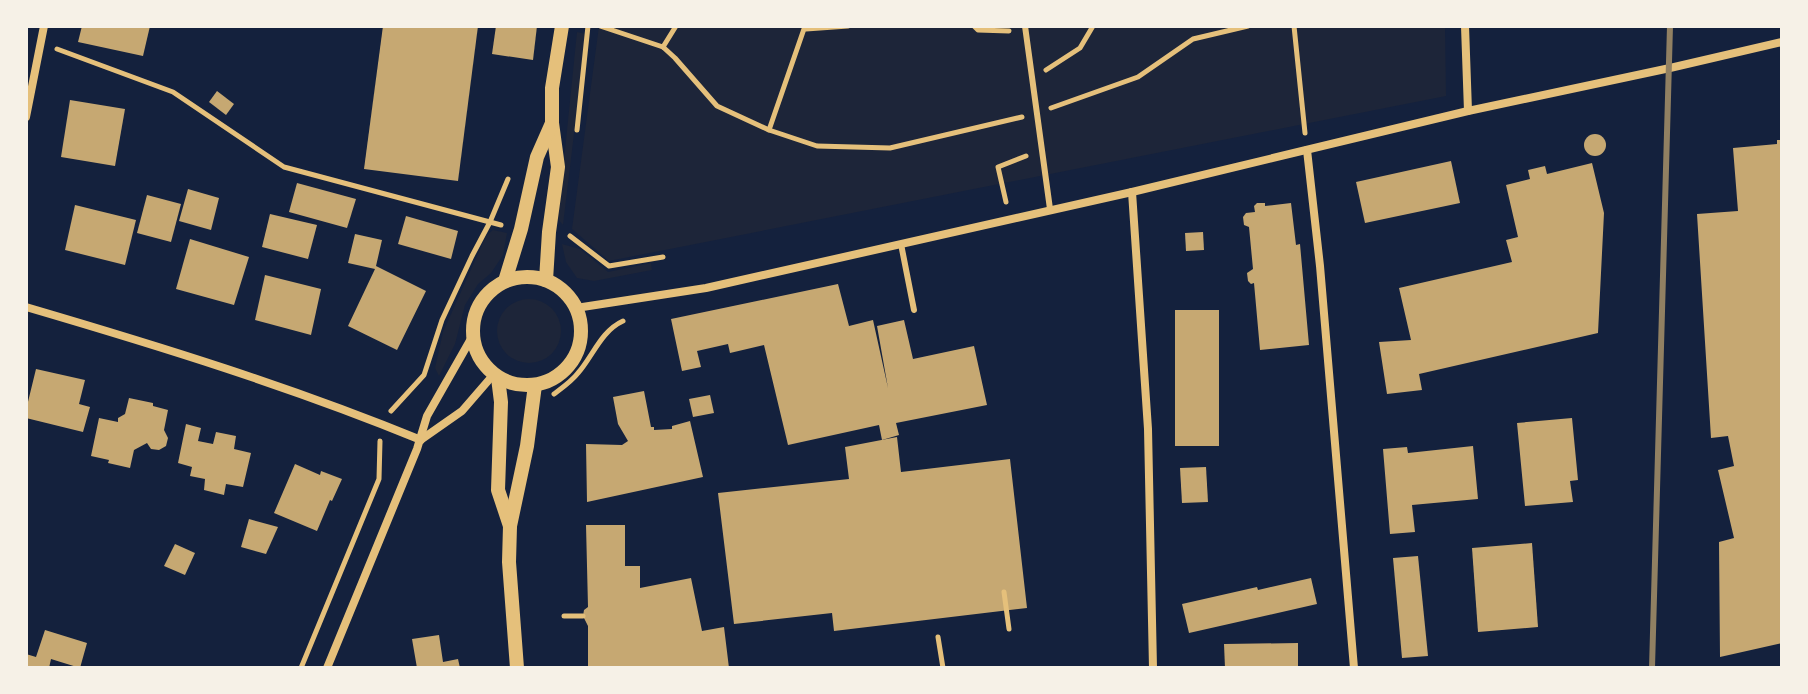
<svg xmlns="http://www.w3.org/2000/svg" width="1808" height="694" font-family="Signika,sans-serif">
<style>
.green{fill:#1d2539}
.building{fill:#c6a872}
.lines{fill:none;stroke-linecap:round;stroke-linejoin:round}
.path{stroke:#e5c07b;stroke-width:5}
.service{stroke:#e5c07b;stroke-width:6}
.minor{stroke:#e5c07b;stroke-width:8}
.tertiary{stroke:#e5c07b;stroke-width:14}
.rail{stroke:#918062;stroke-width:6}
</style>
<rect width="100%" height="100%" fill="#14213d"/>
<!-- green -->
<g class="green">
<polygon points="599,26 1445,26 1446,96 609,261 572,229"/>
<polygon points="577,32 586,34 563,225 558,219"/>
<polygon points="493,230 507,233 503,255 491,273 478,284 465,305 455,344 439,376 435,368 443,332 486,236"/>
<polygon points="562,244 580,249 608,272 651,263 652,270 594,281 577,278 566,262"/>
<circle cx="529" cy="331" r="32"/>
</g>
<!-- building -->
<g class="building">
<polygon points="82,26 150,26 143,56 78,42"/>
<polygon points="383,26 478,26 458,181 364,169"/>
<polygon points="496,26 537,26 533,60 492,54"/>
<polygon points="217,91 234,104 226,115 209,102"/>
<polygon points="70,100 125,109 115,166 61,157"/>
<circle cx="1595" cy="145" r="11"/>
<polygon points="1777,140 1782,140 1782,643 1720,657 1719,542 1734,538 1718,470 1734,466 1728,436 1711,438 1697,214 1738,211 1733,148 1777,144"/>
<polygon points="1451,161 1460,203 1365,223 1356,182"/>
<polygon points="1592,163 1604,213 1598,333 1419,374 1422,390 1387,394 1379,342 1411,340 1399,288 1512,262 1506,240 1518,237 1506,185 1530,179 1528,170 1545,166 1547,174"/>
<polygon points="297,183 356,199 347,228 289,212"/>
<polygon points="188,189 219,198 211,230 179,221"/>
<polygon points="147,195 181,204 171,242 137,233"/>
<polygon points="1257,203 1265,203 1265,206 1291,203 1296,245 1300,244 1309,345 1260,350 1254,283 1251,284 1248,281 1247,273 1253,269 1249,227 1244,225 1243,217 1246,213 1255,212 1254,206"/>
<polygon points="75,205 136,220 125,265 65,250"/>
<polygon points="270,214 317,225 308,259 262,247"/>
<polygon points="406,216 458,231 451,259 398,244"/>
<polygon points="1203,232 1204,250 1186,251 1185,233"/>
<polygon points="355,234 382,240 376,266 426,291 397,350 348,326 375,269 348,263"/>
<polygon points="190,239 249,257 234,305 176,289"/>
<polygon points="265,275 321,289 311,335 255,320"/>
<polygon points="838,284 849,326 873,320 888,388 877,326 904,320 913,359 974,346 987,405 896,423 899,435 882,440 879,425 788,445 764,345 730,353 728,344 697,351 701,367 682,371 671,319"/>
<rect x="1175" y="310" width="44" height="136"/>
<polygon points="36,369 85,380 79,404 90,407 83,432 26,418 26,410"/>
<polygon points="644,391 651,427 654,427 654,430 672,429 672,426 690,421 703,477 587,502 586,444 622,445 628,441 618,424 613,397"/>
<polygon points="710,395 714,413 693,417 689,399"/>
<polygon points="129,398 153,403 153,406 168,410 164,430 168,438 166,446 159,450 151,449 147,443 134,450 130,468 108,463 109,460 91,456 99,418 118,422 118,418 125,414"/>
<polygon points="1572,418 1578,480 1570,481 1573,502 1525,506 1517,423"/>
<polygon points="186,424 201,428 198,441 213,444 216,432 236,436 234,449 251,453 243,487 226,484 224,495 204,490 205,479 190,476 192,467 178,463"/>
<polygon points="897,437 901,472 1010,459 1027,608 834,631 832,613 734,624 718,493 849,479 845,447"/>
<polygon points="1473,446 1478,499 1412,505 1415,532 1390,534 1383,449 1407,447 1408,453"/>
<polygon points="295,464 320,475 321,471 342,479 332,501 330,500 317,531 274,513"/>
<polygon points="1206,467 1208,502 1182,503 1180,468"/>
<polygon points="249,519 278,527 266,554 241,547"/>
<polygon points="586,525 625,525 625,566 640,566 640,588 691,578 702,631 724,627 729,668 588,668 588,626 583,616 584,610 588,607"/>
<polygon points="1532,543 1538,627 1478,632 1472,548"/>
<polygon points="175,544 195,553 185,575 164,566"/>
<polygon points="1418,556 1428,656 1402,658 1393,558"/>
<polygon points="1311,578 1317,604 1189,633 1182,604 1257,587 1258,590"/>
<polygon points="45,630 87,643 80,668 51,659 49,668 26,668 26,654 36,657"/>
<polygon points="439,635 443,662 458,659 460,668 417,668 412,639"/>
<polygon points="1298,643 1298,668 1225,668 1224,644"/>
</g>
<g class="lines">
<!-- path -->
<g class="path">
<polyline points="600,26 663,47 675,58 717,106 769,130 817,146 890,148 1022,117"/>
<polyline points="974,26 978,30 1009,31"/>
<polyline points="1294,26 1305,133"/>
<polyline points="806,29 848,26"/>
<polyline points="663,47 676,26"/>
<polyline points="57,49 173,92 284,167 501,225"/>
<polyline points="1046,70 1080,48 1093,26"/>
<polyline points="1051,108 1138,77 1193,39 1248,26"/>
<polyline points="577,130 588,26"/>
<polyline points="769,130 805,26"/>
<polyline points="1006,202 998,167 1026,156"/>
<polyline points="570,236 609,266 663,257"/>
<path d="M554,394c8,-6 18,-13 24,-21 15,-17 23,-42 45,-52"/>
<polyline points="391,411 424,375 442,320 472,256 490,222 508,179"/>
<polyline points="1004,592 1009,629"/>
<polyline points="564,616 583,616"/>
<polyline points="938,637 943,668"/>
<polyline points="301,668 379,479 380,441"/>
</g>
<!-- service -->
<g class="service">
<polyline points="1025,26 1050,209"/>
<polyline points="901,244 914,310"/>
</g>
<!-- minor -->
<g class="minor">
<polyline points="1465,26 1468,111"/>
<polyline points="26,117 44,26"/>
<polyline points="1307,150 1320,266 1354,668"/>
<polyline points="1132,192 1148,429 1153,668"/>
<path d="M26,307c133,39 266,80 395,133"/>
<polyline points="576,308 706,288 1132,192 1468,111 1670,68 1782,42"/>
<polyline points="422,439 462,411 494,374"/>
<polyline points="327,668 417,449 427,416 472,337"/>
</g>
<!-- tertiary -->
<g class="tertiary">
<circle cx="527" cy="331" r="54"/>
<polyline points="546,280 549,232 558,167 552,123 552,88 562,26"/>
<polyline points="505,281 521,229 537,157 552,123"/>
<polyline points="498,378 501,402 498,490 510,526"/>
<polyline points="517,668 509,562 510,526 527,446 535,385"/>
</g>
<!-- rail -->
<polyline class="rail" points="1652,668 1670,26"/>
</g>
<!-- border -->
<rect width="1808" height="694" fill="none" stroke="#f6f1e7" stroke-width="56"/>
</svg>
